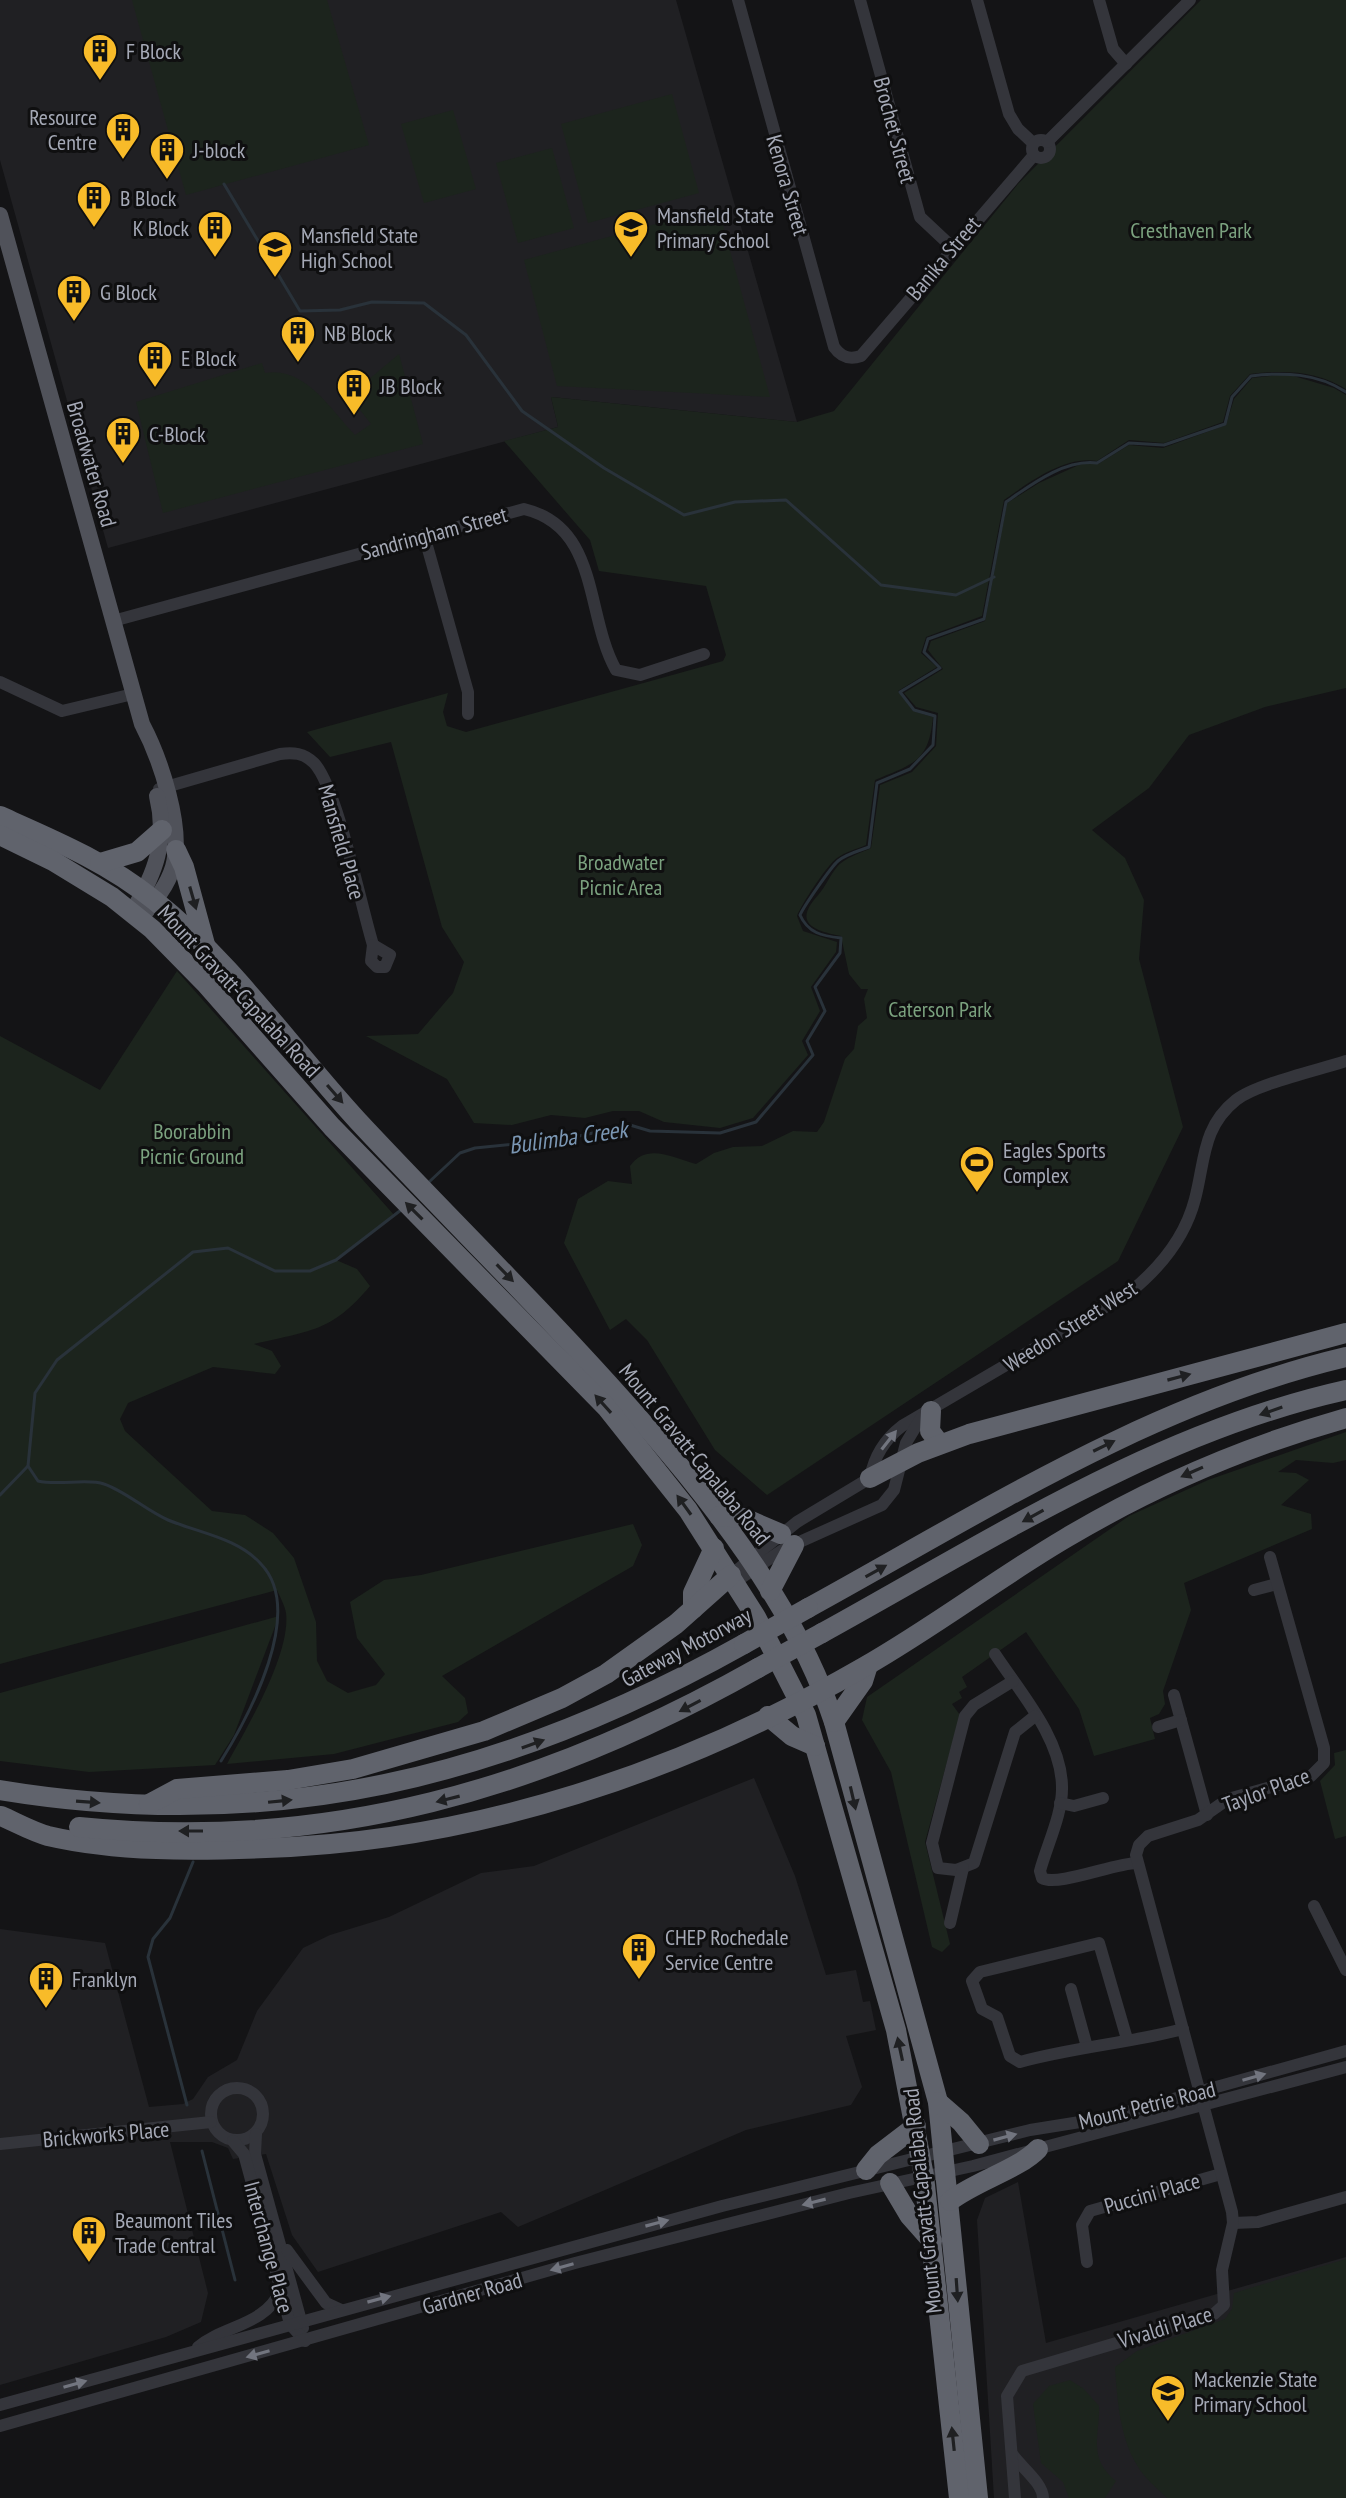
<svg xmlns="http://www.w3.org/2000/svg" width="1346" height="2498" font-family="'PT Sans Narrow',sans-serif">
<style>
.built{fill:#202023}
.green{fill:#1c241d}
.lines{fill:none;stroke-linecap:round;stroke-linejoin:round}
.stream{stroke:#29323a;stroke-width:3}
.minor{stroke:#34353b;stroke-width:12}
.major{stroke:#50525a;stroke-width:16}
.highway{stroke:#60636c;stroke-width:20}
.highway-bridge{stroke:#60636c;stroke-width:20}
.oneway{fill:#1f2022}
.oneway2{fill:#72757f}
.labels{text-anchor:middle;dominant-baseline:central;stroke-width:6;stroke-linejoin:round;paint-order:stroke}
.poi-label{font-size:22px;fill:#a5a9b6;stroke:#0f0f10;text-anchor:start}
.street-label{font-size:22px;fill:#a5a9b6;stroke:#0f0f10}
.park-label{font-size:22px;fill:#7ba27f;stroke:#0f0f10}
.water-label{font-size:24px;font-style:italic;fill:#7a96b3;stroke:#0f0f10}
</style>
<rect width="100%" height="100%" fill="#141416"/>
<!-- built -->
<g class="built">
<polygon points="0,0 676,0 797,422 551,397 558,427 108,548 0,160"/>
<polygon points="754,1778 795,1876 826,1975 856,1970 863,2002 870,2001 876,2030 846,2036 862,2087 851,2105 746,2130 518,2227 501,2212 318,2272 292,2235 266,2154 233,2159 228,2148 212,2142 170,2142 208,2293 201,2322 166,2337 0,2385 0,1929 105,1943 149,2107 183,2104 193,2099 208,2077 237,2060 257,2011 303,1948 330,1935 389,1917 481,1873 534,1866"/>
<polygon points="1018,2182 1046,2343 1346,2257 1346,2498 994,2498 977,2220 985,2198"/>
</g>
<!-- green -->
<g class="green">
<polygon points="132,0 327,0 369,145 186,195"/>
<path d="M1201,0h145v389c-30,-19 -63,-19 -96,-15l-20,22 -7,26 -59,21 -35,-3 -32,21c-33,-5 -67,21 -93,39l-22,116 -56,21 -5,16 16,14 -39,24 15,20 20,6c-4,45 -20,47 -58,63l-9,65c-9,4 -21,7 -29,13 -10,7 -36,47 -40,58l6,15 34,11 -1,10 -25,35 9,24 -18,30 6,14 -55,63 -33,10 -56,-6 -25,-11h-26l-28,7 -34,-3 -39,10 -38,-2 -27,-44 -81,-43 52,-2 35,-41 11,-31 -22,-35 -51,-185 -61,15 -23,-25 141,-39 -5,19 4,14 19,6 257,-71 3,-6 -20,-69 -107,-15 -9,-31 -86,-99 54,-14 -7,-30 246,25 37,-11 184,-227z"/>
<polygon points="672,94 699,193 588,223 561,124"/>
<polygon points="453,110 476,189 424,203 401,124"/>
<polygon points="552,148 574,228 518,243 496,163"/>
<polygon points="718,207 770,397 557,386 524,260"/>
<path d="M399,354l24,90 -260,69 -27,-111 126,-39 3,10c40,-7 65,36 90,62l16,-11 -22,-28z"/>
<path d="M1287,374l47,14 12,7v293l-81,19 -76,28 -40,53 -57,42 33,28 19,42 -5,59 44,168 -65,134 -351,234 -52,-45 -68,-110 -21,-21 -16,11 -46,-87 14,-44 30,-18 24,3 -2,-18c17,-24 43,-8 66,-2l18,-11 19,-6 29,-1 31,-15 24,1 7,-10 21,-63 9,-10 4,-23 9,-8 -3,-19 4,-10h-7l-12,-15 -8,-38c-30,-6 -48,-14 -22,-42 7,-8 11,-19 18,-27 7,-9 24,-14 34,-19l9,-63 32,-13 24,-26 2,-33 -22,-6 -12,-14 39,-24 -15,-19 3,-9 54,-20 22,-118 32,-20 42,-19h17l31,-19 34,3 63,-23 8,-26 18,-21z"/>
<path d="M177,971l218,245 -59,44 21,9 13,17c-38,46 -61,45 -116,58l18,7 9,15 -6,8 -62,-7 -85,36 -8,16 5,12 87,80 33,4 28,18 21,25 22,64 1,39 10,20 21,12 28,-8 9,-11 -28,-36 -7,-36 34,-22 37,-5 212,-51 9,21 -9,21 -191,110 23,22 3,15 -10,9 -124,32 -107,10c19,-35 64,-110 59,-151 -1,-7 -6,-16 -9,-23l-277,74v-628l100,54z"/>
<polygon points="1346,1432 1346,1460 1333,1463 1296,1460 1278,1472 1296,1473 1309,1480 1281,1505 1311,1514 1312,1529 1184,1583 1191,1610 1163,1691 1165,1704 1159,1714 1150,1718 1155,1739 1094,1756 1079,1709 1026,1632 962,1677 967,1687 959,1692 962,1698 952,1704 960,1715 925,1842 950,1944 942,1952 932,1947 891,1772 862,1720 867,1697 1129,1516 1208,1480"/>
<polygon points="279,1616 234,1735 215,1765 89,1772 0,1761 0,1693"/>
<polygon points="1346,1750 1346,1836 1335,1839 1320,1781 1335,1765 1334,1753"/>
<path d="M1346,2259v239h-179c-10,-10 -23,-20 -30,-33 -17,-27 -20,-67 -22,-98l22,-16 88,-32 7,-10 2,-16z"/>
<path d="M1070,2380l14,9 15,17c1,29 -12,52 17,75l-11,17h-36l-6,-16 -22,-19 -8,-59 16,-18z"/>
</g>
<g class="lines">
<!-- stream -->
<g class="stream">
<polyline points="224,184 300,311 340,310 372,302 424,303 466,335 522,411 604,468 684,515 735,502 786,500 881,585 956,595 994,577"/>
<path d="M429,1182l31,-29 15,-5 90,-9 65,-14 20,6 70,2 36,-11 57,-67 -6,-14 18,-30 -10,-24 25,-34 1,-15c-19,-2 -33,-5 -41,-23 4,-9 31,-48 38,-54 8,-7 21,-10 31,-14l8,-64 33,-14 23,-24 2,-29 -21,-6 -14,-18 40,-24 -16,-16 4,-13 56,-20 22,-117c26,-18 59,-43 91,-39l32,-20 35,2 61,-21 7,-27 19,-21c33,-4 66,-3 95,16"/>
<path d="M28,1466l10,15c20,5 50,-3 66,3 21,7 43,27 64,36 31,13 70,18 93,44 45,47 -12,152 -40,197"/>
<polyline points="0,1495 28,1466 35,1393 57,1360 193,1252 228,1248 275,1271 310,1271 336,1260 401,1210"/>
<polyline points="187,2105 148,1957 153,1939 170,1918 193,1862"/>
<polyline points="202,2151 235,2280"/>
</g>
<!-- minor -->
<g class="minor">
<path d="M738,0l96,347c7,10 15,13 27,9l173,-201"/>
<polyline points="860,0 920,217 952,247"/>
<polyline points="977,0 1009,114 1018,129 1033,143"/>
<polyline points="1099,0 1113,49 1126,64"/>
<circle cx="1041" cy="149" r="9"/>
<polyline points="1047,142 1190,0"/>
<polyline points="424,535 468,692 468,714"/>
<path d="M113,621l411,-112c76,18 61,106 92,161l24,5 64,-21"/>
<polyline points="0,682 62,711 133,694"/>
<path d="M159,789l121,-35c13,-2 24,-1 34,9 23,24 47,143 59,182"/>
<polygon points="373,945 390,955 385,967 377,967 371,961"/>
<path d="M731,1575l66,-53 73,-44c4,-21 15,-39 32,-52l227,-133c31,-25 56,-55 66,-94 10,-38 7,-72 41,-99 20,-16 83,-30 110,-39"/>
<polyline points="735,1582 784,1549 882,1505 894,1490 906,1443 921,1418"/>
<polyline points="1254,1590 1277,1584"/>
<path d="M995,1654c25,38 66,84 67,132 1,27 -15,59 -22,85l2,7c15,9 73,-15 95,-15"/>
<polyline points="1013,1681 974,1705 965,1716 932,1843 938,1868 956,1870 974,1863 1015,1732 1035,1716"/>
<polyline points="1174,1695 1207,1815"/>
<polyline points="1158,1727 1181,1720"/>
<polyline points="1060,1803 1074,1806 1103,1798"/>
<polyline points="1314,1906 1346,1970"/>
<polyline points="950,1923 963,1868"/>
<polyline points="1071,1989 1087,2047"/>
<path d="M1127,2039l-28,-96 -119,29 -8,9 10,28 15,8 13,39 10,6c55,-15 110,-19 163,-33"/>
<circle cx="237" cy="2114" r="26"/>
<polyline points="256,2134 255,2154 303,2328"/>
<polyline points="233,2141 244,2154 290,2324 305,2341"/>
<polyline points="0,2144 211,2122"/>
<polyline points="1233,2223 1258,2222 1346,2197"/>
<polyline points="287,2250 326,2303 341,2310"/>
<polyline points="1087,2262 1082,2225 1090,2211 1221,2174"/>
<path d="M198,2347c26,-22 67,-21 83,-57"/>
<polyline points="0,2405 722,2206 1030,2130 1105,2118 1346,2051"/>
<polyline points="0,2426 575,2263 849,2193 973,2166 1346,2067"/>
<path d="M1012,2454c9,13 31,29 31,44"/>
<polyline points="1015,2498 1007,2396 1022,2371 1214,2314 1224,2305 1222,2270 1233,2223 1232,2212 1136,1855 1139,1845 1148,1836 1198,1820 1228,1799 1311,1776 1324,1763 1324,1748 1270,1557"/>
</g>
<!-- major -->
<g class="major">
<path d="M0,215l142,509c18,34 42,104 31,143 -6,20 -20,36 -33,52"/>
<path d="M132,912c23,-38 36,-71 25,-116"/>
</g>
<!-- highway -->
<g class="highway">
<path d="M0,816c54,24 107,46 154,84 79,63 136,147 204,221 110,118 227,229 329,354 60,74 117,156 147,247l104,380 40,396"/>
<polyline points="0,835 53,861 112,897 152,929 205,983 332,1127 607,1408 688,1510 756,1617 806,1715 896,2030 924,2176 959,2498"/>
<polyline points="176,850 184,867 206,948"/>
<polyline points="100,863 137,852 162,830"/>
<polyline points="931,1411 930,1431 940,1444"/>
<polyline points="870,1478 918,1453 969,1434 1346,1333"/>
<polyline points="719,1516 744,1518 781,1534"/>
<polyline points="770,1591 794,1545"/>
<path d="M808,1608c173,-95 343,-205 538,-251"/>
<polyline points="693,1609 693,1593 714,1548"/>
<path d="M822,1633c167,-92 335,-201 524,-243"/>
<polyline points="768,1716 792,1736 815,1746"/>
<polyline points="834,1722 863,1681 868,1665"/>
<path d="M0,1790c273,45 505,-12 744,-146"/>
<polyline points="149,1804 177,1789 288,1780 353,1769 484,1731 562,1698 606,1674 676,1624 731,1575"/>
<path d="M1,1816c16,7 32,16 47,20 69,16 148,15 218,12 212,-7 416,-76 598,-181 70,-40 134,-89 202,-129 89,-53 181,-92 280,-120"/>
<path d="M79,1827c248,25 465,-38 679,-159"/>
<polyline points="938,2102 961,2122 979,2144"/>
<polyline points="866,2170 878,2155 916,2126"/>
<polyline points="890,2183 909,2215 932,2241"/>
<path d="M950,2201c26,-20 69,-32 88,-52"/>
</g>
<!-- highway-bridge -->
<g class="highway-bridge">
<polyline points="744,1644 808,1608"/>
<polyline points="758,1668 822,1633"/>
</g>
</g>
<!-- one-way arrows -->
<defs><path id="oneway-solid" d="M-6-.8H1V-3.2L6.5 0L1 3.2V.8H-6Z" transform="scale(2)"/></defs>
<g class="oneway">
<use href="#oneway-solid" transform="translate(193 898) rotate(74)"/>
<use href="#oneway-solid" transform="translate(335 1094) rotate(49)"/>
<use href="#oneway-solid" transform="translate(414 1211) rotate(-135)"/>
<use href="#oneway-solid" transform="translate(505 1273) rotate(46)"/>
<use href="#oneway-solid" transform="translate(1179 1377) rotate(-15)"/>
<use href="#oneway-solid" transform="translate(603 1404) rotate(-132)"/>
<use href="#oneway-solid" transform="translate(1271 1411) rotate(161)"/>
<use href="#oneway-solid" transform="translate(1104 1446) rotate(-26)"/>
<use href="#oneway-solid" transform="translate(1192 1472) rotate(156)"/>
<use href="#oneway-solid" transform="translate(684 1505) rotate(-126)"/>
<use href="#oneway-solid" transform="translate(1033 1516) rotate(151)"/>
<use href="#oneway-solid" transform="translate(876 1571) rotate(-29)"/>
<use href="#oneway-solid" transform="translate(690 1706) rotate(152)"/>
<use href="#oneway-solid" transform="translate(533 1744) rotate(-20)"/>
<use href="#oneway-solid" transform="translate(853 1798) rotate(77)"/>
<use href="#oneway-solid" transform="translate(448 1799) rotate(166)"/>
<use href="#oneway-solid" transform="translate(280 1801) rotate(-6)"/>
<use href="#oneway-solid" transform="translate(88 1802) rotate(4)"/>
<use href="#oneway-solid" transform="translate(191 1831) rotate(180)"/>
<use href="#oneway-solid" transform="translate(900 2049) rotate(-102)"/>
<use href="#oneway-solid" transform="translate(957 2290) rotate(86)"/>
<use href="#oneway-solid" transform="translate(953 2439) rotate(-96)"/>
</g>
<g class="oneway2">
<use href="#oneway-solid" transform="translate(889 1440) rotate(-52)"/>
<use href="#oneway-solid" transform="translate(1254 2077) rotate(-16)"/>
<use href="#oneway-solid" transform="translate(1005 2137) rotate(-15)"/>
<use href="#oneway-solid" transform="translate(814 2202) rotate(166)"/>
<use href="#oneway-solid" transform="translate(657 2223) rotate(-15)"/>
<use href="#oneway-solid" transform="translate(562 2267) rotate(164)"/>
<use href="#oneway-solid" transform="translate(379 2299) rotate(-15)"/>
<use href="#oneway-solid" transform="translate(258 2354) rotate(164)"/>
<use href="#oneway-solid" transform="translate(75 2384) rotate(-16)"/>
</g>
<!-- icons -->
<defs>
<symbol id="building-pin" viewBox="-11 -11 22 30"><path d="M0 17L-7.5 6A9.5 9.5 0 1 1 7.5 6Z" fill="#f8bb29" stroke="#0f0f10"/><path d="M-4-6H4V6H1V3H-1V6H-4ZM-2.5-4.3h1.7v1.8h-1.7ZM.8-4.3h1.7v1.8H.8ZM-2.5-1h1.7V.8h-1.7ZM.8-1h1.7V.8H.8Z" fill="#111"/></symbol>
<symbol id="school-pin" viewBox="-11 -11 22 30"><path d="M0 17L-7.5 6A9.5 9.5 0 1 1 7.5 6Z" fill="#f8bb29" stroke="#0f0f10"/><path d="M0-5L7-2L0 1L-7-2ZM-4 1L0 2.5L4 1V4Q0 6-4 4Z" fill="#111"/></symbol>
<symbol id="stadium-pin" viewBox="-11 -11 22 30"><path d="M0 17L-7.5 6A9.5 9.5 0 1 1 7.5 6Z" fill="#f8bb29" stroke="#0f0f10"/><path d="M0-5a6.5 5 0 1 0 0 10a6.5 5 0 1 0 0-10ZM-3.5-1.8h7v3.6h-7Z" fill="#111"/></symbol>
</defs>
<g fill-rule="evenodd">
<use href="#building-pin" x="80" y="31" width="40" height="54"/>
<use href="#building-pin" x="103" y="110" width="40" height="54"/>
<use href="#building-pin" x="147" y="130" width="40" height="54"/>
<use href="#building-pin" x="74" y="178" width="40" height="54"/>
<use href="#building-pin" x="195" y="208" width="40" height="54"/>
<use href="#school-pin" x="611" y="208" width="40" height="54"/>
<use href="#school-pin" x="255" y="228" width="40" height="54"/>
<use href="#building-pin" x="54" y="272" width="40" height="54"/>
<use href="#building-pin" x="278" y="313" width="40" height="54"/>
<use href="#building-pin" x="135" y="338" width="40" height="54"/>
<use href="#building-pin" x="334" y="366" width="40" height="54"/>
<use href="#building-pin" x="103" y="414" width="40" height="54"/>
<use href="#stadium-pin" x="957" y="1143" width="40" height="54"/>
<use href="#building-pin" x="619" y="1930" width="40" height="54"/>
<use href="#building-pin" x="26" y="1959" width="40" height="54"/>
<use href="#building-pin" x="69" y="2213" width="40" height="54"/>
<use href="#school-pin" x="1148" y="2372" width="40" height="54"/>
</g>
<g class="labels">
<!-- poi labels -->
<g class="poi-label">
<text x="126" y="51">F Block</text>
<text x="97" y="117" text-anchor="end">Resource<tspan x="97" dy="25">Centre</tspan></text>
<text x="193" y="150">J-block</text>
<text x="120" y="198">B Block</text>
<text x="657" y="215">Mansfield State<tspan x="657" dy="25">Primary School</tspan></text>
<text x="189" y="228" text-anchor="end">K Block</text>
<text x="301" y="235">Mansfield State<tspan x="301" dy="25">High School</tspan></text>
<text x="100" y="292">G Block</text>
<text x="324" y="333">NB Block</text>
<text x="181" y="358">E Block</text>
<text x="380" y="386">JB Block</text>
<text x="149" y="434">C-Block</text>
<text x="1003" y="1150">Eagles Sports<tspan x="1003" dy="25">Complex</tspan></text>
<text x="665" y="1937">CHEP Rochedale<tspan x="665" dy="25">Service Centre</tspan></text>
<text x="72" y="1979">Franklyn</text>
<text x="115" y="2220">Beaumont Tiles<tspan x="115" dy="25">Trade Central</tspan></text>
<text x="1194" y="2379">Mackenzie State<tspan x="1194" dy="25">Primary School</tspan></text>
</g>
<!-- street labels -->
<g class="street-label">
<text transform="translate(895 130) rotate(75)">Brochet Street</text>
<text transform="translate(788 185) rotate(74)">Kenora Street</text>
<text transform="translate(943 258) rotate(-50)">Banika Street</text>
<text transform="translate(92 464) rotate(74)">Broadwater Road</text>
<text transform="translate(434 533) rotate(-15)">Sandringham Street</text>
<text transform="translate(342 842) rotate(74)">Mansfield Place</text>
<text transform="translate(239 991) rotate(47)">Mount Gravatt-Capalaba Road</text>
<text transform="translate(1070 1326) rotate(-32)">Weedon Street West</text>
<text transform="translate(695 1454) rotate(51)">Mount Gravatt-Capalaba Road</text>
<text transform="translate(686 1647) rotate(-28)">Gateway Motorway</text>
<text transform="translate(1266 1790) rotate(-20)">Taylor Place</text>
<text transform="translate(1147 2105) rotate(-14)">Mount Petrie Road</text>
<text transform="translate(106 2134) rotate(-5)">Brickworks Place</text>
<text transform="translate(1152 2193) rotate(-16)">Puccini Place</text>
<text transform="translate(922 2201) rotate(-96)">Mount Gravatt-Capalaba Road</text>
<text transform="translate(269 2247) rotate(75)">Interchange Place</text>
<text transform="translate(472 2293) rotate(-16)">Gardner Road</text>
<text transform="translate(1165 2327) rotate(-17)">Vivaldi Place</text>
</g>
<!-- park labels -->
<g class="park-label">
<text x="1191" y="230">Cresthaven Park</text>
<text x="621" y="862">Broadwater<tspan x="621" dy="25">Picnic Area</tspan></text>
<text x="940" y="1009">Caterson Park</text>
<text x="192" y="1131">Boorabbin<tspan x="192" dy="25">Picnic Ground</tspan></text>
</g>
<!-- water labels -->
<g class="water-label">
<text transform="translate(568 1137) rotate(-8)">Bulimba Creek</text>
</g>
</g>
</svg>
